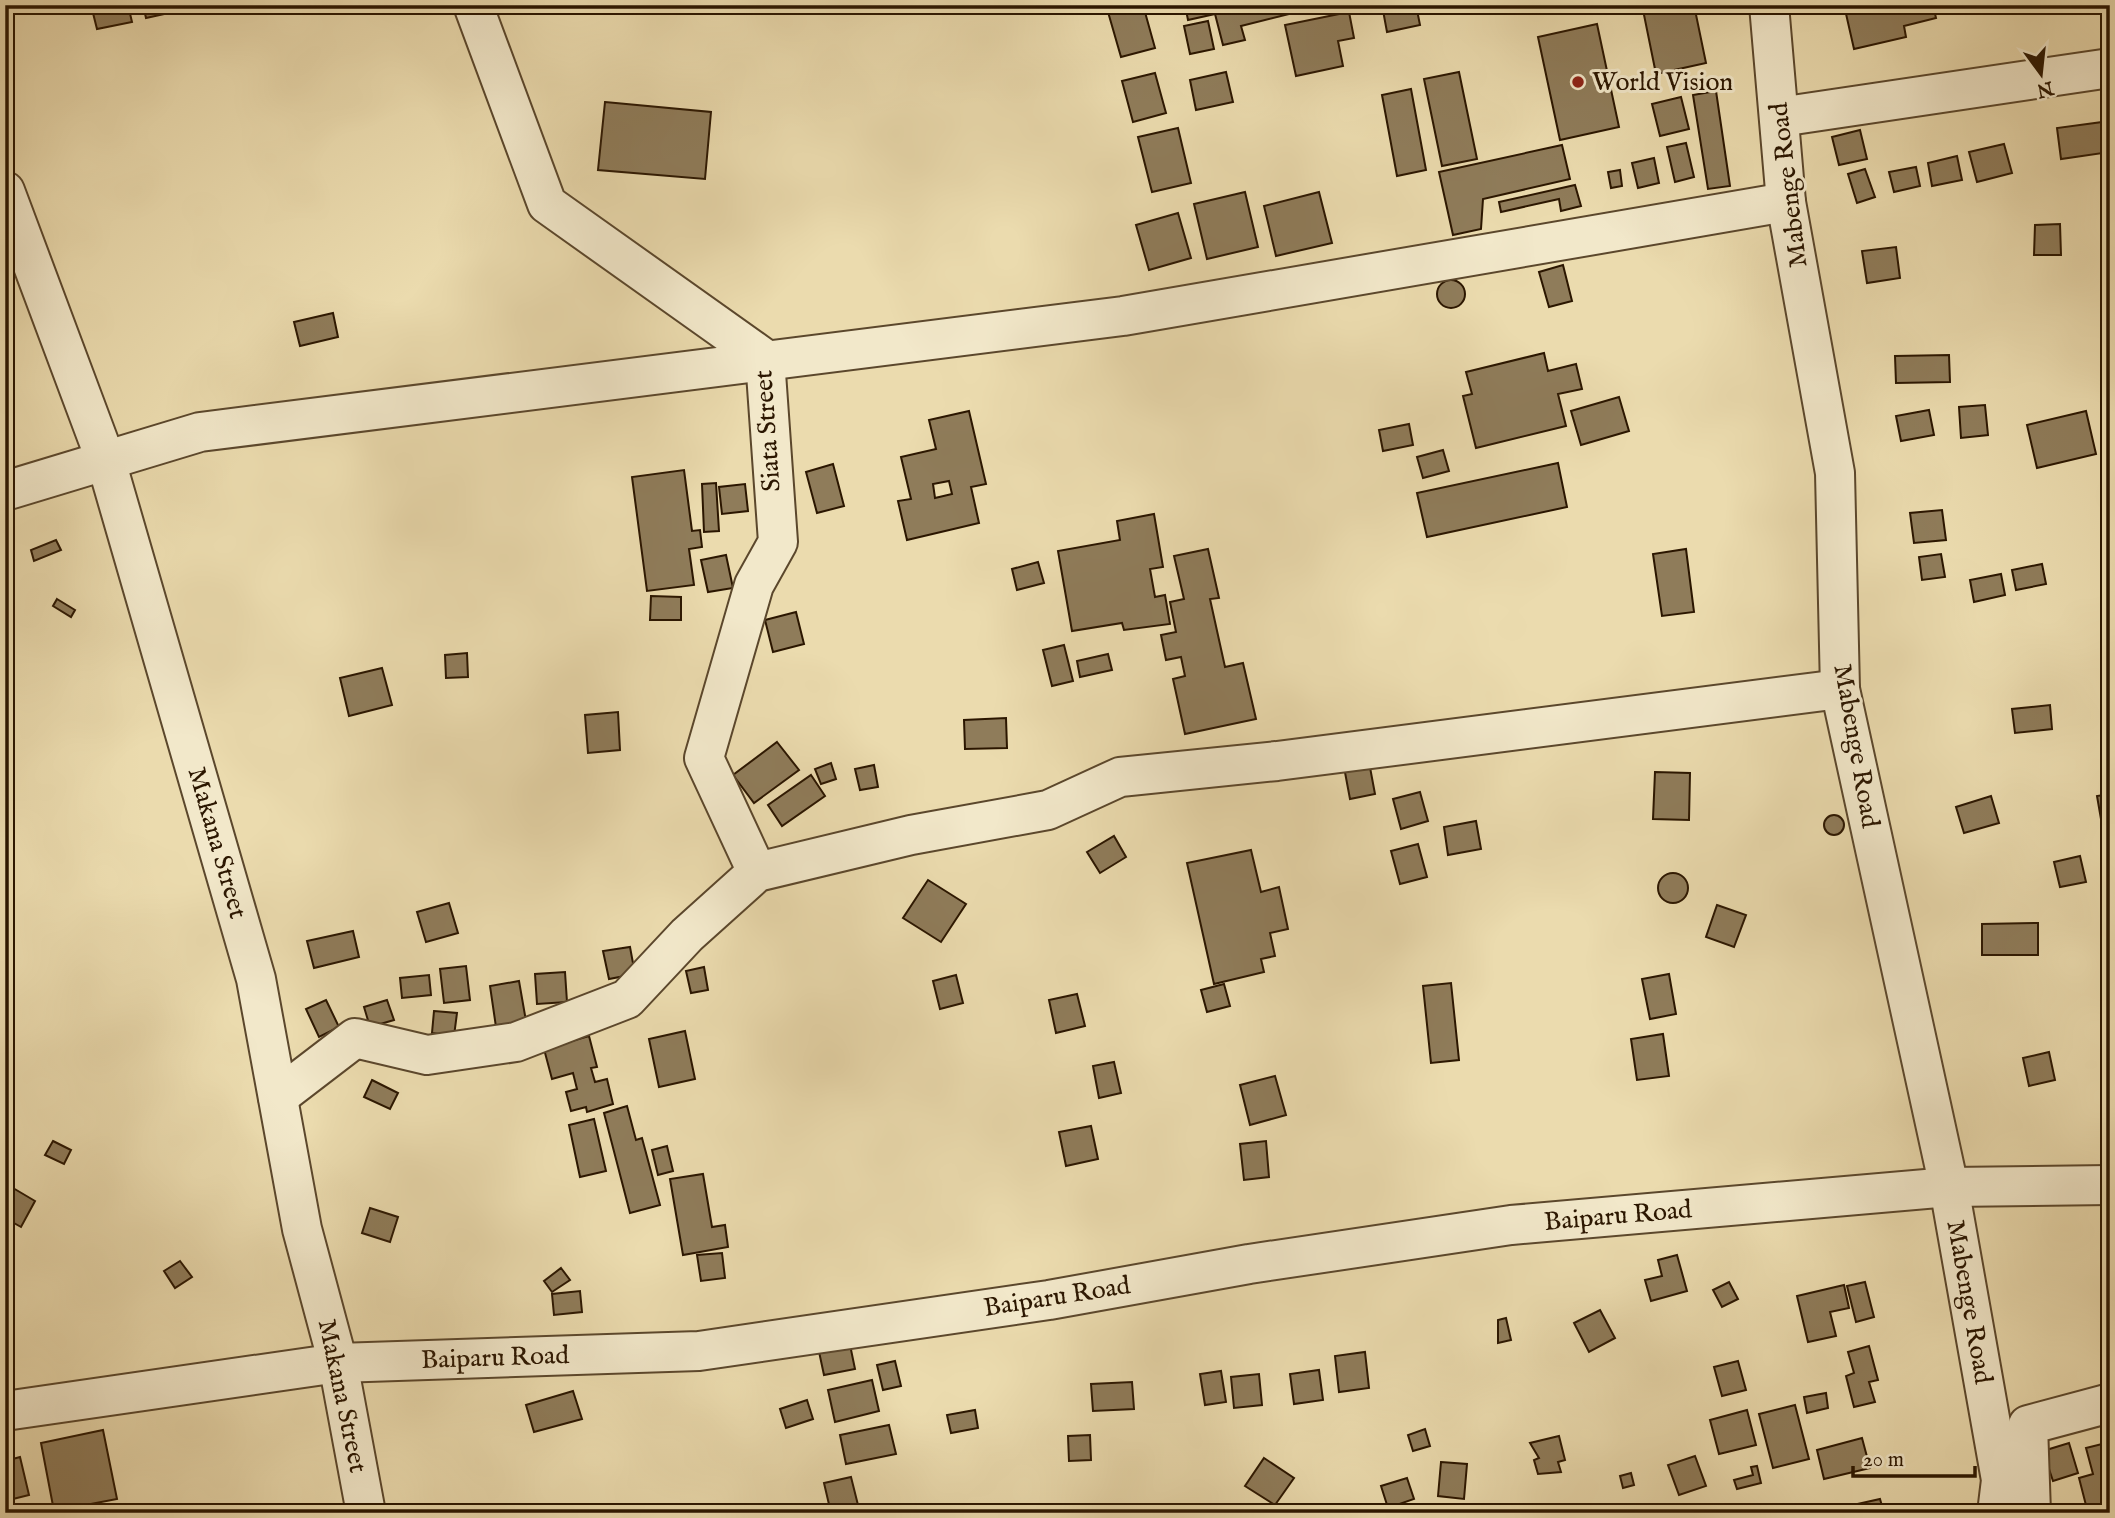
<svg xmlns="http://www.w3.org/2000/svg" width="2115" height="1518" font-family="'IM FELL English',serif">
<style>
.building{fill:#8f7c5a;stroke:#2b1600;stroke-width:2;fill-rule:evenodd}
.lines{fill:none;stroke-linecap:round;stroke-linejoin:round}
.minor-casing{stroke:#5b472c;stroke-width:42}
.tertiary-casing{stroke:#5b472c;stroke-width:42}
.minor{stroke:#f2e8ca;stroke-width:38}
.tertiary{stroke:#f2e8ca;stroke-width:38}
.poi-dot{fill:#8f2418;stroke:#f2e8ca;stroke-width:2.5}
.labels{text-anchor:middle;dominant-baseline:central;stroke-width:6;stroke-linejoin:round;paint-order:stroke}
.poi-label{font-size:26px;fill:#2b1600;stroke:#f2e8ca;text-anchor:start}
.street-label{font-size:26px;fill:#2b1600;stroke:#f2e8ca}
</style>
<rect width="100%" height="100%" fill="#ebdbae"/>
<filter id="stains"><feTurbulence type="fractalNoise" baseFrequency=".00286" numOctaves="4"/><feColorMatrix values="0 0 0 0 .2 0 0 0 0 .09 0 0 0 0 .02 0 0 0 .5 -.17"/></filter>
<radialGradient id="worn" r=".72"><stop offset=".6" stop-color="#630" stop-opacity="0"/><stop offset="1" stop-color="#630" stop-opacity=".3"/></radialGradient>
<!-- building -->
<g class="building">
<polygon points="91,5 128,5 132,22 97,29"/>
<polygon points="143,5 177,5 178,11 146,18"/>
<polygon points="1106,5 1143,5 1155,48 1121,57"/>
<polygon points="1185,5 1291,5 1293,13 1241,26 1245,40 1223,45 1215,14 1188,20"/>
<polygon points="1382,5 1416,5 1420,25 1387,32"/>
<polygon points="1642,5 1694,5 1706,63 1656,74"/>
<polygon points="1844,5 1933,5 1936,18 1904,26 1906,37 1854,49"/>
<polygon points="1349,12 1354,38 1338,41 1343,66 1296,76 1285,25"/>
<polygon points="1208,21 1214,49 1190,54 1184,26"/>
<polygon points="1597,24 1619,127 1560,140 1538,37"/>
<polygon points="1226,72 1233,102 1196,110 1190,80"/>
<polygon points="1459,72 1477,159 1442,166 1424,79"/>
<polygon points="1155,73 1166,113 1133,122 1122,81"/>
<polygon points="1411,89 1426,170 1397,176 1382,95"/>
<polygon points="1716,91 1730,186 1708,189 1693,95"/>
<polygon points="1681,97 1689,129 1660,136 1652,104"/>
<polygon points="605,102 711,112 705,179 598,170"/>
<polygon points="2110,121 2110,152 2061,159 2057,128"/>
<polygon points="1178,128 1191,183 1152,192 1138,137"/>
<polygon points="1860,130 1867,159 1839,165 1832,137"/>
<polygon points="1686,143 1694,177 1675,182 1667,147"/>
<polygon points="2004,144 2012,173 1977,182 1969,152"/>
<polygon points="1562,145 1570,179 1483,199 1481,229 1453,235 1439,172"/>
<polygon points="1957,156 1962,180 1932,186 1928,163"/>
<polygon points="1654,158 1659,183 1638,188 1632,163"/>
<polygon points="1916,167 1920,186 1894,192 1889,172"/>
<polygon points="1865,169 1875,197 1857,203 1848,174"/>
<polygon points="1620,170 1622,186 1611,188 1608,172"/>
<polygon points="1575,185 1581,206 1561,211 1559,199 1501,212 1499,202"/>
<polygon points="1245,192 1258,247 1207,259 1194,204"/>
<polygon points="1319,192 1332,243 1276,256 1264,206"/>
<polygon points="1178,213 1191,258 1149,270 1136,225"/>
<polygon points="2060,224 2061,255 2034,255 2035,225"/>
<polygon points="1896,247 1900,278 1867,283 1862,251"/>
<polygon points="1563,265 1572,301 1549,307 1539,272"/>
<circle cx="1451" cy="294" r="14"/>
<polygon points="333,313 338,337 300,346 294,322"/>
<polygon points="1544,353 1548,371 1576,364 1582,389 1558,394 1566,426 1476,448 1463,396 1472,394 1466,372"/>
<polygon points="1949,355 1950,382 1896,383 1895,356"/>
<polygon points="1619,397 1629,431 1581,445 1571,411"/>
<polygon points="1985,405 1988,435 1961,438 1959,407"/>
<polygon points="1929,410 1934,435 1901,441 1896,416"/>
<path d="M969,411l17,73 -15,3 8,36 -72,17 -9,-39 13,-2 -10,-42 35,-8 -7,-29zM949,481l3,13 -17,4 -2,-14z"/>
<polygon points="2086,411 2096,454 2037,468 2027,425"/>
<polygon points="1409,424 1413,445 1383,451 1379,430"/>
<polygon points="1443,450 1449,471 1423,478 1417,457"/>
<polygon points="1558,463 1567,507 1427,537 1417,493"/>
<polygon points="833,464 844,506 817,513 806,472"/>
<polygon points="684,470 692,531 700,530 702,547 689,549 694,585 647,591 632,477"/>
<polygon points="716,483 719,531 704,532 702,484"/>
<polygon points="745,484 748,511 722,514 719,487"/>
<polygon points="1942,510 1946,540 1914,543 1910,513"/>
<polygon points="1154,514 1163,567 1150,569 1155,597 1165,595 1170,624 1124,630 1122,623 1072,631 1058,551 1120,540 1117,521"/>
<polygon points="56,540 61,550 34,561 31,550"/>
<polygon points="1208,549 1219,598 1210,599 1225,667 1243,663 1256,719 1185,734 1173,679 1185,676 1181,657 1166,660 1161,635 1176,632 1170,602 1184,599 1174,556"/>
<polygon points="1686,549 1694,612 1662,616 1653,554"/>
<polygon points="1941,554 1945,577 1922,580 1919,557"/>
<polygon points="726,555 733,588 708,592 701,560"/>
<polygon points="1038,562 1044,583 1017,590 1012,569"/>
<polygon points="2042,564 2046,584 2016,590 2012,570"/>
<polygon points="2001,574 2005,595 1974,602 1970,580"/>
<polygon points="651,596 681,597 681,620 650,620"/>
<polygon points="57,599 75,610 71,617 53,606"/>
<polygon points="796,612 804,644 773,652 765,620"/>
<polygon points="1064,645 1073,681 1052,686 1043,650"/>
<polygon points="467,653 468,677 446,678 445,655"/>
<polygon points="1108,654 1112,670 1080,677 1077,661"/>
<polygon points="382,668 392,705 349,716 340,678"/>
<polygon points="2050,705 2052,729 2015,733 2012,709"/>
<polygon points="618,712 620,750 588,753 585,715"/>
<polygon points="1006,718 1007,748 965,749 964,720"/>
<polygon points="777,742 799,770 754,803 733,775"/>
<polygon points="1369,762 1375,794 1350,799 1344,767"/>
<polygon points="831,763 836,779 821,784 815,769"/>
<polygon points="874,765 878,787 860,790 855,769"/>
<polygon points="1655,772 1690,773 1689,820 1653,819"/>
<polygon points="811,775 825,796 782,826 768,805"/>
<polygon points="1420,792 1428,821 1401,829 1393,799"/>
<polygon points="2110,794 2110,848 2106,848 2097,796"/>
<polygon points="1991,796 1999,823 1964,833 1956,807"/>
<circle cx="1834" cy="825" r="10"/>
<polygon points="1476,821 1481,849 1448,855 1444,827"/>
<polygon points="1114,836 1126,857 1100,873 1087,852"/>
<polygon points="1418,844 1427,877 1400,884 1391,851"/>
<polygon points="1251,850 1261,892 1279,887 1288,929 1270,933 1275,956 1261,959 1264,972 1214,984 1187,863"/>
<polygon points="2080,856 2086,882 2060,887 2054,862"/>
<circle cx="1673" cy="888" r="15"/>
<polygon points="928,880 966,904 941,942 903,918"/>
<polygon points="449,903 458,933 426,942 417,912"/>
<polygon points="1717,905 1746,915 1734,947 1706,937"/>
<polygon points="2038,923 2038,955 1982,955 1982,924"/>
<polygon points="353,931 359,957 314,968 307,941"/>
<polygon points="630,947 635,974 609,979 603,951"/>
<polygon points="466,966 470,1000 444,1003 440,969"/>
<polygon points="704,967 708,990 691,993 686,971"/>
<polygon points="565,972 567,1002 537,1004 535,974"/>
<polygon points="1669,974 1676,1014 1650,1019 1642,979"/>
<polygon points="429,975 431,995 402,998 400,978"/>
<polygon points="956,975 963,1003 940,1009 933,981"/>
<polygon points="519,981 526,1021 496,1027 490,986"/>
<polygon points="1451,983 1459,1060 1431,1063 1423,986"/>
<polygon points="1224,984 1230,1006 1207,1012 1201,990"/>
<polygon points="1077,994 1085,1026 1056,1033 1049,1000"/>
<polygon points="326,1000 339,1027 319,1037 306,1009"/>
<polygon points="387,1000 394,1020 370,1027 364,1007"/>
<polygon points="434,1011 457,1013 454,1036 432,1033"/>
<polygon points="685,1031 695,1079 659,1087 649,1039"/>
<polygon points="1663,1034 1669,1076 1637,1080 1631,1039"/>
<polygon points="589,1036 597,1067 591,1068 595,1082 607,1079 613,1104 587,1112 586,1107 571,1111 566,1092 577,1089 573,1073 552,1079 544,1049"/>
<polygon points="2049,1052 2055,1080 2029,1086 2023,1058"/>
<polygon points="1114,1062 1121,1093 1099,1098 1093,1066"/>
<polygon points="1275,1076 1286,1115 1250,1125 1240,1085"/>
<polygon points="372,1080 398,1093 390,1109 364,1097"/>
<polygon points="627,1106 636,1140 642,1138 660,1205 630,1213 604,1113"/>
<polygon points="594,1119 606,1171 580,1177 569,1125"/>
<polygon points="1091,1126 1098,1159 1066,1166 1059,1132"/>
<polygon points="53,1141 71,1150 64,1164 45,1155"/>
<polygon points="1266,1141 1269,1177 1244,1180 1240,1144"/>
<polygon points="667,1146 673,1171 658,1175 652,1150"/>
<polygon points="703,1174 712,1227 725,1225 728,1247 683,1255 670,1179"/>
<polygon points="13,1188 35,1201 21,1227 5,1218 5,1202"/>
<polygon points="370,1208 398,1217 390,1242 362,1233"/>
<polygon points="722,1253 725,1278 701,1281 697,1255"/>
<polygon points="1677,1255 1687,1291 1651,1301 1645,1280 1662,1276 1658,1260"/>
<polygon points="180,1261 192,1277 175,1288 164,1271"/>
<polygon points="561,1268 570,1280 552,1292 544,1281"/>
<polygon points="1729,1282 1738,1299 1722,1307 1713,1290"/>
<polygon points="1865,1282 1874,1317 1856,1322 1847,1286"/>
<polygon points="1844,1285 1849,1308 1830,1312 1836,1336 1808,1342 1797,1296"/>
<polygon points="580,1291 582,1312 554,1315 552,1294"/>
<polygon points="1600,1310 1615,1338 1589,1352 1574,1323"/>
<polygon points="1506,1318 1511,1340 1498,1343 1498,1320"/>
<polygon points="849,1340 855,1369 824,1375 818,1347"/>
<polygon points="1869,1346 1878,1380 1869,1382 1875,1402 1854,1407 1846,1376 1854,1373 1848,1352"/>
<polygon points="1365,1352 1369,1388 1339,1392 1335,1356"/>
<polygon points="895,1361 901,1386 883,1390 877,1365"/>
<polygon points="1738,1361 1746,1390 1722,1396 1714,1367"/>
<polygon points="1319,1370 1323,1400 1294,1404 1290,1374"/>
<polygon points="1221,1371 1226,1402 1205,1405 1200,1374"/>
<polygon points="1259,1374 1262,1405 1234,1408 1231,1377"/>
<polygon points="872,1380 879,1411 835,1422 828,1390"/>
<polygon points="1132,1382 1134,1409 1093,1411 1091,1384"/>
<polygon points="573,1391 582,1419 534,1432 526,1405"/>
<polygon points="1826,1393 1828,1408 1807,1413 1804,1397"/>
<polygon points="807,1400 813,1419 786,1428 780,1409"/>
<polygon points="1795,1405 1809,1459 1773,1468 1759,1414"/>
<polygon points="975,1410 978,1428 951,1433 947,1415"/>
<polygon points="1747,1410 1756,1445 1719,1454 1710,1420"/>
<polygon points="889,1425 896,1454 846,1464 840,1435"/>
<polygon points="1425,1429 1430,1446 1413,1451 1408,1435"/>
<polygon points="103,1430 117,1499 54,1511 41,1443"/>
<polygon points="1090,1435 1091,1460 1069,1461 1068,1436"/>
<polygon points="1559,1436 1565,1460 1558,1462 1561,1472 1538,1474 1534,1460 1539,1458 1530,1443"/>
<polygon points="1862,1438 1870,1468 1824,1479 1817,1450"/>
<polygon points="2110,1442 2110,1513 2088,1513 2079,1478 2093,1474 2086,1448"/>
<polygon points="2069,1443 2078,1473 2053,1481 2043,1451"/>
<polygon points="1695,1456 1706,1486 1679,1495 1668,1465"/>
<polygon points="20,1457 29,1495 5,1501 5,1461"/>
<polygon points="1264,1458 1294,1478 1275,1505 1245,1486"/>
<polygon points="1441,1462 1467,1464 1464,1499 1438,1496"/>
<polygon points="1757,1466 1761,1483 1737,1489 1734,1480 1753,1475 1751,1467"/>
<polygon points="1631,1473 1634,1485 1623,1488 1620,1476"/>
<polygon points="851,1477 860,1513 831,1513 824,1483"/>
<polygon points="1407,1478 1414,1499 1388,1508 1381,1486"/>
<polygon points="1880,1499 1884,1513 1856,1513 1853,1505"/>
</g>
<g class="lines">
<defs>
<g id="minor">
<polyline points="473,5 547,204 765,359 778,542 754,585 704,758 757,872"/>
<polyline points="1769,5 1786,202 1835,473 1840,689 1949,1187 2001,1480 1997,1513"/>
<polyline points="1780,117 2110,68"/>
<polyline points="5,191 106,461 256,979 302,1229 338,1363 366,1513"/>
<polyline points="5,491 200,432 1123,316 1786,202"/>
<polyline points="278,1097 355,1038 427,1055 516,1042 627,999 687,935 757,872 911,835 1048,810 1120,777 1277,761 1840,689"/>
<polyline points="5,1411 338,1363 699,1351 1049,1300 1249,1264 1511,1225 1949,1187"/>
<polyline points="2031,1513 2028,1425 2110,1403"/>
</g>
<polyline id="tertiary" points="1949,1187 2110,1185"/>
</defs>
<!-- minor casing -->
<use href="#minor" class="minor-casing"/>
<!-- tertiary casing -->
<use href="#tertiary" class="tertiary-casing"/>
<!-- minor -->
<use href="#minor" class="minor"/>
<!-- tertiary -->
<use href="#tertiary" class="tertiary"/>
</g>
<!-- markers -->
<circle class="poi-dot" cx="1578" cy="82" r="7"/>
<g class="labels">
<!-- poi labels -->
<g class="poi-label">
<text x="1592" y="82">World Vision</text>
</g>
<!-- street labels -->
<g class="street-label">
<text transform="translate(1789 185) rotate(-97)">Mabenge Road</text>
<text transform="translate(768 431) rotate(-94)">Siata Street</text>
<text transform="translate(1856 746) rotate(80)">Mabenge Road</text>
<text transform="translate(217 843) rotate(74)">Makana Street</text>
<text transform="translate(1618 1216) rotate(-5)">Baiparu Road</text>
<text transform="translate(1057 1297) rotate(-9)">Baiparu Road</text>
<text transform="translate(1969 1302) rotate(80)">Mabenge Road</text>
<text transform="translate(495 1358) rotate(-2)">Baiparu Road</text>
<text transform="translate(342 1396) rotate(78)">Makana Street</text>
</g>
</g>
<!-- margin -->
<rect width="2115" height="1518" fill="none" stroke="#ebdbae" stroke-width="28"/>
<rect x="7" y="7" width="2101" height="1504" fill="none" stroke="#2b1600" stroke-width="3.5"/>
<rect x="14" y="14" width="2087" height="1490" fill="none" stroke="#2b1600" stroke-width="2"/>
<!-- north arrow -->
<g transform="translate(2041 74) rotate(165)" stroke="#f2e8ca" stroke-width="5" paint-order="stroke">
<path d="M0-5L12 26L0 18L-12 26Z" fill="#2b1600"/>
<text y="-10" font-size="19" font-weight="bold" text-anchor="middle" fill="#2b1600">N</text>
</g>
<!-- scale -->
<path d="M1853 1466v10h122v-10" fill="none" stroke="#2b1600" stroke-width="3.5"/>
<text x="1863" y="1466" font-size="21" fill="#2b1600" stroke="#f2e8ca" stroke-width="5" paint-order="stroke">20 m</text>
<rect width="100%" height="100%" filter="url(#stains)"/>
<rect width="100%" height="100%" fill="url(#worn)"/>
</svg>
